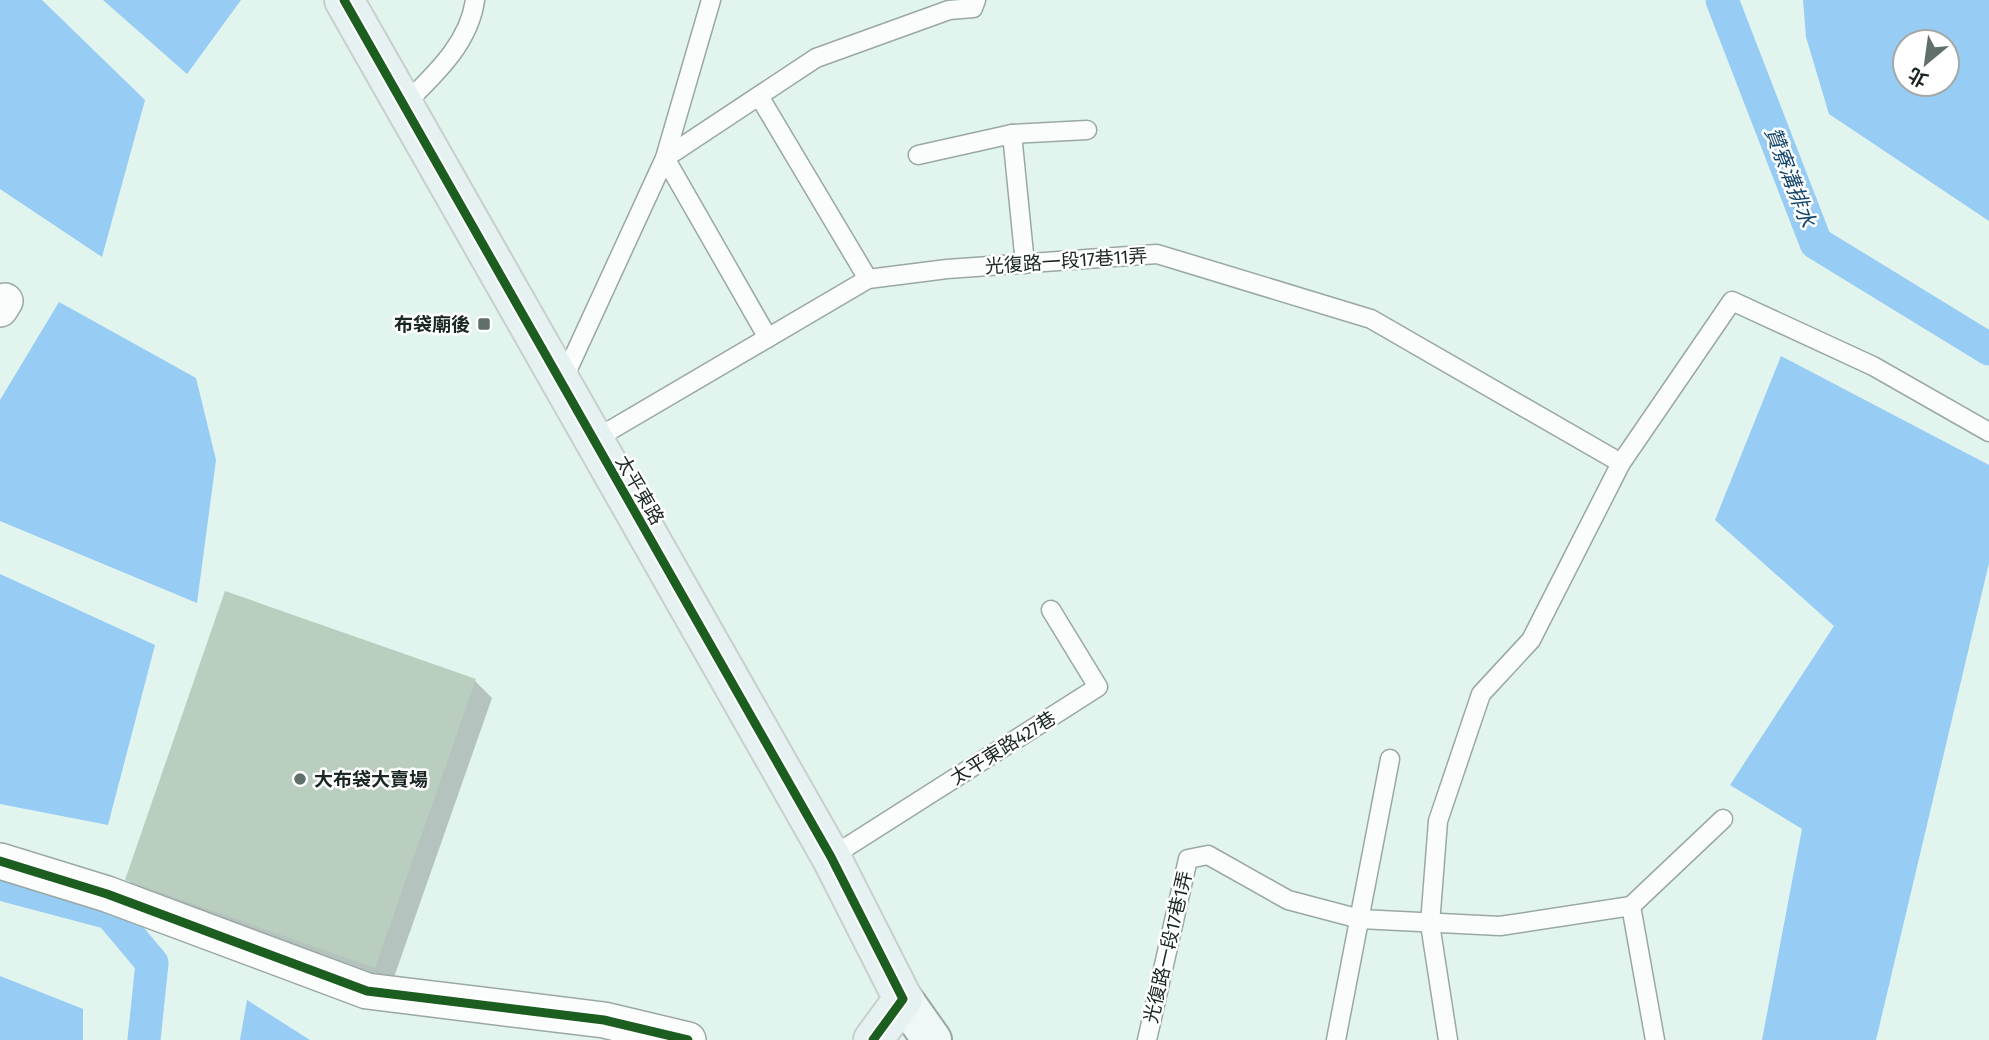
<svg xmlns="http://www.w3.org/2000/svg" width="1989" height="1040" font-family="'Fira Sans Condensed','Noto Sans TC',sans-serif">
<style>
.water{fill:#97ccf4;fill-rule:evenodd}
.shadow{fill:#0003}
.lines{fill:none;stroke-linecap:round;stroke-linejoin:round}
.canal{stroke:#97ccf4;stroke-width:33}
.building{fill:#bacebf}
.lane-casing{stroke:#9aa8a4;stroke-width:21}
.street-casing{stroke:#9aa8a4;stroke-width:38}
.secondary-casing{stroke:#9aa8a4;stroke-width:42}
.primary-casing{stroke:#c7d0cd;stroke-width:42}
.lane{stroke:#fbfdfc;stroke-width:18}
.street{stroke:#fbfdfc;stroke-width:35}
.secondary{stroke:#f0f7f7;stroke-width:38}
.primary{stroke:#e6f1f2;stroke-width:38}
.cycleway-casing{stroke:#fff;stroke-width:13}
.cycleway{stroke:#1b5e20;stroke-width:9}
.poi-dot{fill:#606f6a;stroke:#fff;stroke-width:2.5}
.labels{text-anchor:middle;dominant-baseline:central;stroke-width:5;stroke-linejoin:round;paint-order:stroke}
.street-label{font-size:19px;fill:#1a2723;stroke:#fff}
.poi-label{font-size:19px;font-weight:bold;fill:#1a2723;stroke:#fff;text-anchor:end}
.water-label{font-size:21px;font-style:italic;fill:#14466d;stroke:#fff}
</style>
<rect width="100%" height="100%" fill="#e2f4ee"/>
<!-- water -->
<g class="water">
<polygon points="0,0 42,0 145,100 102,257 0,189"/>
<polygon points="103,0 241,0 187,74"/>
<path d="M1803,0h186v221l-160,-107 -23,-77zM1905,42h42v42h-42z"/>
<polygon points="59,302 196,378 216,460 197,603 0,521 0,400"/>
<polygon points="1781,356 1989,465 1989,563 1876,1040 1762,1040 1802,829 1730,785 1834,626 1715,520"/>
<polygon points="0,574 155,645 108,825 0,804"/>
<polygon points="0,976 83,1009 83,1040 0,1040"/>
<polygon points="247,1000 310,1040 240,1040"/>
</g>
<!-- shadow -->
<polygon class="shadow" points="475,681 492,698 392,983 144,896 127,879"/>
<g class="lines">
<!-- canal -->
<g class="canal">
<polyline points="1722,0 1816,243 1989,349"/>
<polyline points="0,884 110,913 152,963 144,1040"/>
</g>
</g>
<!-- building -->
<polygon class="building" points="225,591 476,679 375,968 125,880"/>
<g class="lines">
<defs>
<g id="lane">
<polyline points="711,0 665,158 768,338"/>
<polyline points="759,96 868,279"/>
<path d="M404,105c30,-30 65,-61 71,-105"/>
<polyline points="918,155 1012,134"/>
<polyline points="1025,264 1012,134 1087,130"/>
<polyline points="562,382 665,158 816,58 949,10 973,8 976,0"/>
<polyline points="592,441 868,279 947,269 1157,254 1371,319 1621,463"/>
<polyline points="831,857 1098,687 1051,610"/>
<polyline points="1631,906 1655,1040"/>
<polyline points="1147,1040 1188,859 1208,855 1288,900 1360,919 1500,926 1631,906 1723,819"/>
<polyline points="1336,1040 1390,759"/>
<polyline points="1448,1040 1430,924 1438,821 1481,694 1531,640 1621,463 1732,301 1873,366 1989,432"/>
</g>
<g id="street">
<polyline points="0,309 5,301"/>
<polyline points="0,861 107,894 367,991 604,1020 688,1040"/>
</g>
<polyline id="secondary" points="903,999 932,1040"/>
<polyline id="primary" points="344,0 831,857 903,999 873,1040"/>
</defs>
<!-- lane casing -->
<use href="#lane" class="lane-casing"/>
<!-- street casing -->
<use href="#street" class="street-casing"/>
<!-- secondary casing -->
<use href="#secondary" class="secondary-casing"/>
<!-- primary casing -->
<use href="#primary" class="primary-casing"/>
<!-- lane -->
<use href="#lane" class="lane"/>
<!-- street -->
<use href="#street" class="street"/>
<!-- secondary -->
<use href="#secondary" class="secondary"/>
<!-- primary -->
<use href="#primary" class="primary"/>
<defs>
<g id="cycleway">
<polyline points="344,0 831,857 903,999 873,1040"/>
<polyline points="0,861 107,894 367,991 604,1020 688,1040"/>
</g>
</defs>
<!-- cycleway casing -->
<use href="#cycleway" class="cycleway-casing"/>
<!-- cycleway -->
<use href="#cycleway" class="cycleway"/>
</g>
<!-- markers -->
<g class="poi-dot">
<rect x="477" y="317" width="14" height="14" rx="3.5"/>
<circle cx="300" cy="779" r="7"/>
</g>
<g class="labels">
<!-- street labels -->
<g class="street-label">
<text transform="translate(1066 261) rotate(-4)">光復路一段17巷11弄</text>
<text transform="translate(640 490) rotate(60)">太平東路</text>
<text transform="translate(1003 748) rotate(-32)">太平東路427巷</text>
<text transform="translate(1168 947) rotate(-77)">光復路一段17巷1弄</text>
</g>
<!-- poi labels -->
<g class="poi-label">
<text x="470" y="324">布袋廟後</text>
<text x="314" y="779" text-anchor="start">大布袋大賣場</text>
</g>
<!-- water labels -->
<g class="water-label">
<text transform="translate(1790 177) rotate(69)">贊寮溝排水</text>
</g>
</g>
<!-- north arrow -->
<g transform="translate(1926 63) rotate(209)"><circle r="33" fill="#ffffff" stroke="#a3a9a7" stroke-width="2"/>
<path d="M0-5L12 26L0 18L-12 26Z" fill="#606f6a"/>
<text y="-10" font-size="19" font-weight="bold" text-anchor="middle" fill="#1a2723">北</text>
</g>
</svg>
